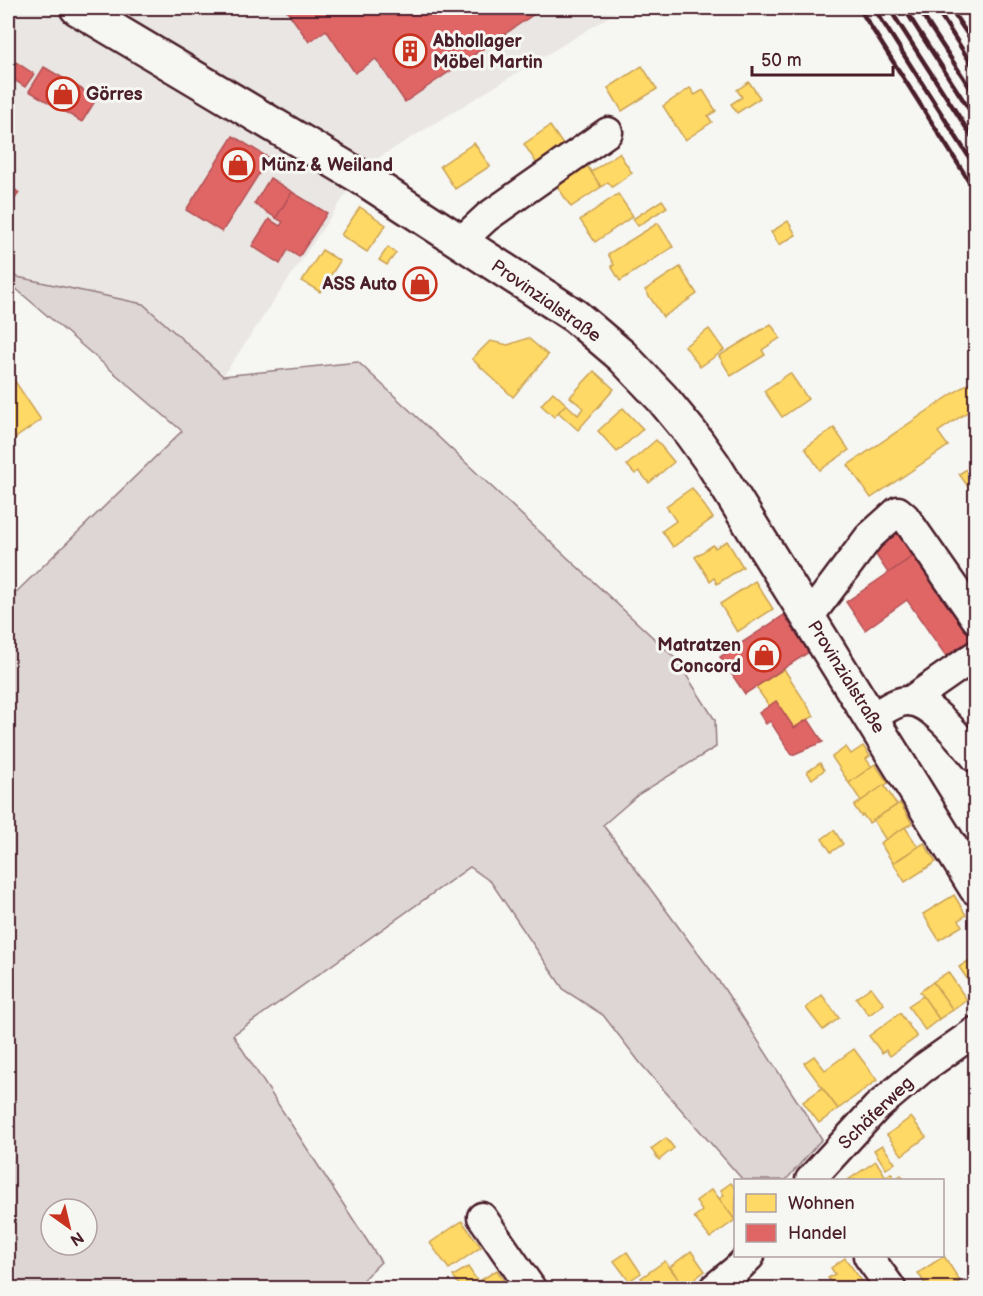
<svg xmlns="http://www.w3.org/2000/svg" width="983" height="1296" font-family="'Balsamiq Sans',sans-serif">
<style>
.built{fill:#e9e6e3}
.green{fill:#ddd6d5;stroke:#947a80;stroke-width:1.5;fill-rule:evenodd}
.homes{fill:#ffd966;stroke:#c9a154;stroke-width:1.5}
.shops{fill:#e06666;stroke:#b35154;stroke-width:1.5}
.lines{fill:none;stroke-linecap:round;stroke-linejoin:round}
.minor-casing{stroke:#4a1f2b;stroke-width:33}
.major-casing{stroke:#4a1f2b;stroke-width:38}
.minor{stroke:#f6f6f2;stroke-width:28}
.major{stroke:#f6f6f2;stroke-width:33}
.rail{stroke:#4a1f2b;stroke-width:4.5}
.labels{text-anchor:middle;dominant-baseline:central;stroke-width:6;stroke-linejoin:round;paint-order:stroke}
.poi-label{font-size:18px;font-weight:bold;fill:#4a1f2b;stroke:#f6f6f2;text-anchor:start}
.street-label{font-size:18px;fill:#4a1f2b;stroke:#f6f6f2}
</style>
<rect width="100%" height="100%" fill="#f6f6f2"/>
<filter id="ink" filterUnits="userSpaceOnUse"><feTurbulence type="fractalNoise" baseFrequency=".0167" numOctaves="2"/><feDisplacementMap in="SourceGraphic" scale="12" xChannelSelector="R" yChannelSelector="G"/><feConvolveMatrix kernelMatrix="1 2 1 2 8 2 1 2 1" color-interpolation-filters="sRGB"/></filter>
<g filter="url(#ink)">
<!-- built -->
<polygon class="built" points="8,8 623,8 365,166 223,376 143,304 8,275"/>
<!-- green -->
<path class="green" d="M8,275l135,29 80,72 135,-14 318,297 39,61 1,27 -77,47 -36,31 120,162 99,152 -36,41h-43l-102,-116 -38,-49 -39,-25 -73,-108 -21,-15 -237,168 148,227 -27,26h-346v-688l174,-169 -174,-149zM51,1209h36v36h-36z"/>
<!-- homes -->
<g class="homes">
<polygon points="642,66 657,89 622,111 608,88"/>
<polygon points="749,82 760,98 737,113 731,104 742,97 737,90"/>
<polygon points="690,88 695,95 703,90 716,111 708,116 712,122 685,140 663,106"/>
<polygon points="550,126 566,149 539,167 524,144"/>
<polygon points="474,143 490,166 455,189 440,166"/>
<polygon points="619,153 632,173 612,187 608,182 601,187 591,172"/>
<polygon points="582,158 601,187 571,207 555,183"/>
<polygon points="618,194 633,216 595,242 580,220"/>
<polygon points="662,200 667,207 638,226 633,219"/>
<polygon points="360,207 386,225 367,252 341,235"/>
<polygon points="788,221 796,235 779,245 771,232"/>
<polygon points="658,223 673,247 620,281 611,266 614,265 608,254"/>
<polygon points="388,247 396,253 387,265 379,260"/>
<polygon points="322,250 340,261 320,292 302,281"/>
<polygon points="680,267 697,294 663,317 645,290"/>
<polygon points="771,324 780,338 762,350 765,355 731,376 719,356"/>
<polygon points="709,329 724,350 700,367 685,346"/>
<polygon points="528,338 548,355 513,397 472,359 490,341 508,345"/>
<polygon points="8,371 41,420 8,443"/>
<polygon points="594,371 614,389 578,430 558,412 566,404 578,415 583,408 570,397"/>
<polygon points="790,373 808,399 782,417 764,391"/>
<polygon points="973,380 976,383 976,406 938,432 948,446 871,498 848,465"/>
<polygon points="553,392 566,404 554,417 541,405"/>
<polygon points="623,408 643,429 617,452 598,431"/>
<polygon points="834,428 849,450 820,470 805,448"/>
<polygon points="656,440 674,462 649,483 639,471 635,474 627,465"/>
<polygon points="976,463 976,498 959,474"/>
<polygon points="692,488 713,518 673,547 662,531 676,521 666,506"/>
<polygon points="727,541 743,567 717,584 714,578 710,581 695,557 713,545 715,548"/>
<polygon points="755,581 773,609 737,632 720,604"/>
<polygon points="784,669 814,716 794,728 776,701 769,706 756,687"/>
<polygon points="863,746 870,756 866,759 872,767 849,783 832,757 846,747 851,754"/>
<polygon points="820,763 824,770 812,779 807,772"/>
<polygon points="875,764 888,783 861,801 849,783"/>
<polygon points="884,785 897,805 869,823 863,815 861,816 854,806"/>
<polygon points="900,803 912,823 886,840 873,820"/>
<polygon points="905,827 918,847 893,863 880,843"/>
<polygon points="834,830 843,844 831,852 822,839"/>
<polygon points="924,843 936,862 905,882 893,863"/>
<polygon points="954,895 966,915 959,920 962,926 939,940 923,914"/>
<polygon points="976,956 976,992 959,967"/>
<polygon points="948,972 967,1000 953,1010 933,982"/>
<polygon points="933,982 953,1010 939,1019 920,992"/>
<polygon points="871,987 884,1004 869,1015 856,998"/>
<polygon points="822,995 839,1018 823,1030 806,1008"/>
<polygon points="923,996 939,1019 925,1030 908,1006"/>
<polygon points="900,1013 917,1037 890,1056 886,1050 882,1053 869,1036"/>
<polygon points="854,1049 877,1080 838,1109 804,1063 814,1056 825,1070"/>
<polygon points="822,1088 838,1109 819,1123 803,1102"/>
<polygon points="911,1117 926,1137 902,1155 887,1135"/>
<polygon points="666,1138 674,1148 659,1160 651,1149"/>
<polygon points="882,1145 895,1163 886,1169 874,1150"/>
<polygon points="876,1161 886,1177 880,1180 848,1180"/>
<polygon points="891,1173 895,1179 901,1175 905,1180 880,1180"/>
<polygon points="731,1183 736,1189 735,1220 719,1199 724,1195 721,1190"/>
<polygon points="712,1189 735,1220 710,1238 694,1217 702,1211 696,1201"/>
<polygon points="462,1221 481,1247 449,1269 430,1243"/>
<polygon points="691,1251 705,1271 684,1287 670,1267"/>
<polygon points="627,1252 641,1273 629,1281 614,1261"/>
<polygon points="944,1256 960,1281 950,1288 928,1288 918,1273"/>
<polygon points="845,1258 867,1288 835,1288 828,1278 835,1274 831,1268"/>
<polygon points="665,1261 684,1287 681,1288 648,1288 641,1278"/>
<polygon points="468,1267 478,1282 468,1288 461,1288 453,1276"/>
<polygon points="497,1270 509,1288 471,1288 470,1287"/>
<polygon points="624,1281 629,1288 607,1288 616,1282 618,1285"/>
</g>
<!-- shops -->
<g class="shops">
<polygon points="285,8 543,8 405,102 376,59 355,73 326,30 309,42"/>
<polygon points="16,62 34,74 25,87 8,76"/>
<polygon points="44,67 97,98 82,122 29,91"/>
<polygon points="233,136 269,158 222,232 186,210"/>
<polygon points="270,178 292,192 276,218 254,204"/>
<polygon points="8,184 19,193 8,208"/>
<polygon points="292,192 327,213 299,257 288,250 280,264 252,246 269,219 280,226 283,222 276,218"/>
<polygon points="431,270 435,293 409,298 405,275"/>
<polygon points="898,530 915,555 888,573 872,549"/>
<polygon points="915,555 974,641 948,659 907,600 865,630 846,602"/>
<polygon points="784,615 809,652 745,694 720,657"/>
<polygon points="776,701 794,728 808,719 823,742 792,755 770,721 766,724 759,713"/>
</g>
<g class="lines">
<defs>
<g id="minor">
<polyline points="460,242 487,217 608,132"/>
<polyline points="809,617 869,537 898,511 905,517 976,619"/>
<polyline points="910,701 976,655"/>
<path d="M871,718c11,-6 25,-18 38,-17 23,1 53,40 67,57"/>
<polyline points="810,1180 877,1107 922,1069 976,1031"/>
<polyline points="482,1217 531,1288"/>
<polyline points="868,1256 891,1288"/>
<polyline points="714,1288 737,1269 750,1256"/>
</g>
<polyline id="major" points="77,8 361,177 575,316 622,356 662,398 690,432 713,464 976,888"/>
</defs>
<!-- minor casing -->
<use href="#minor" class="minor-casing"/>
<!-- major casing -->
<use href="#major" class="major-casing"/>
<!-- minor -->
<use href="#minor" class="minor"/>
<!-- major -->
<use href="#major" class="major"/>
<!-- rail -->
<g class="rail">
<polyline points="859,8 976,192"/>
<polyline points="874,8 976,168"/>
<polyline points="889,8 976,143"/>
<polyline points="904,8 976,120"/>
<polyline points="918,8 976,97"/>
<polyline points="936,8 976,71"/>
<polyline points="950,8 976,47"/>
</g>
</g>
</g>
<!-- icons -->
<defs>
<symbol id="building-ring" viewBox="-11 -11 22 22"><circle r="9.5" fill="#f6f6f2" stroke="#c8321e" stroke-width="1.5"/><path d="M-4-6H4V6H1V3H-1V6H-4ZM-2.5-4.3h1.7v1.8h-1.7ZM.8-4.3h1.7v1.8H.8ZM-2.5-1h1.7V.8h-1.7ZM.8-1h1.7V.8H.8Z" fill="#c8321e"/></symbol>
<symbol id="shop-ring" viewBox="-11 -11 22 22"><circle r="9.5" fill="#f6f6f2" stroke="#c8321e" stroke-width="1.5"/><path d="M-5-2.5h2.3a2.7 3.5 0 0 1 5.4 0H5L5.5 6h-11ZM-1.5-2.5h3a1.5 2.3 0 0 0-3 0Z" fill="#c8321e"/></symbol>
</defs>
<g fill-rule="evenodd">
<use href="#building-ring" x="391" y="32" width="38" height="38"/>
<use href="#shop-ring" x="44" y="75" width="38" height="38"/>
<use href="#shop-ring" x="219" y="146" width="38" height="38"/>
<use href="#shop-ring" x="401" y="265" width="38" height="38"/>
<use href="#shop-ring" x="745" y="636" width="38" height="38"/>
</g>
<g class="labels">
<!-- poi labels -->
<g class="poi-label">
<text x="433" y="41">Abhollager<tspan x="433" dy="21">Möbel Martin</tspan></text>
<text x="86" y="94">Görres</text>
<text x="261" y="165">Münz &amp; Weiland</text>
<text x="397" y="284" text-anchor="end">ASS Auto</text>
<text x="741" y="645" text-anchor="end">Matratzen<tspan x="741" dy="21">Concord</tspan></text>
</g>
<!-- street labels -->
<g class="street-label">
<text transform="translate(546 301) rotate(35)">Provinzialstraße</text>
<text transform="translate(846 677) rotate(58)">Provinzialstraße</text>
<text transform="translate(876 1113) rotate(-44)">Schäferweg</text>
</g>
</g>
<!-- margin -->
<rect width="983" height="1296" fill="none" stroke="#f6f6f2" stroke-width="30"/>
<rect x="15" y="15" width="953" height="1266" fill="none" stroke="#4a1f2b" stroke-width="2" filter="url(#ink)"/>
<!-- legend -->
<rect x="734" y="1179" width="210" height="78" fill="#f6f6f2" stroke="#b1a0a2" stroke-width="1.5"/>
<rect x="746" y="1194" width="30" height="18" fill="#ffd966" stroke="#b1a0a2" stroke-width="1.5"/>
<text x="788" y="1209" font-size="18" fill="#4a1f2b">Wohnen</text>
<rect x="746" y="1224" width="30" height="18" fill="#e06666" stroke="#b1a0a2" stroke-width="1.5"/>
<text x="788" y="1239" font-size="18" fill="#4a1f2b">Handel</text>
<!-- north arrow -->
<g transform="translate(69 1227) rotate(146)"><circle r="28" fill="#f6f6f2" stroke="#b1a0a2" stroke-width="1.5"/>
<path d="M0-4.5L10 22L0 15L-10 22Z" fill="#c8321e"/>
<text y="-9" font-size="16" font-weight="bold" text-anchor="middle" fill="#4a1f2b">N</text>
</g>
<!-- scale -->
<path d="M752 66v9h141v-9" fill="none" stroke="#4a1f2b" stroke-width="3"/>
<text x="761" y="66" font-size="18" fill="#4a1f2b" stroke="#f6f6f2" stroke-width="4.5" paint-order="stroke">50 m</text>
</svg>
